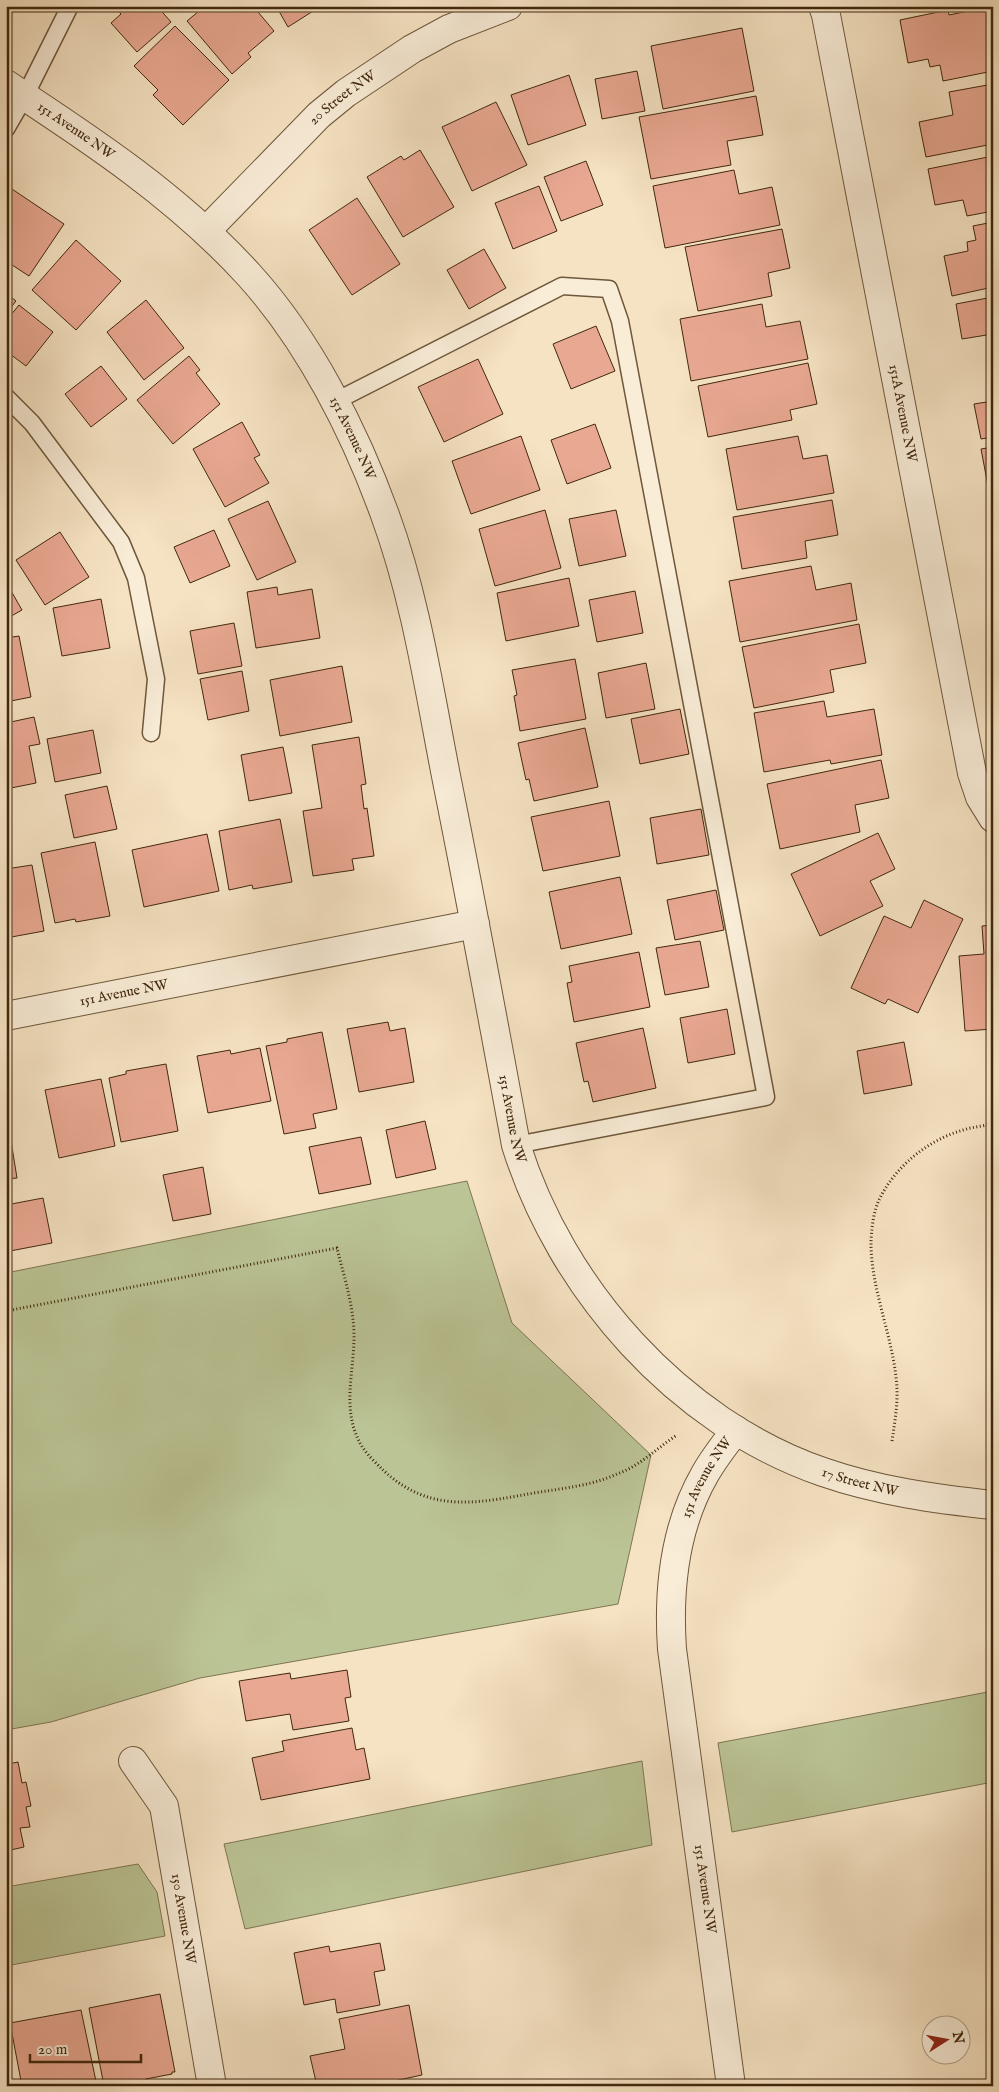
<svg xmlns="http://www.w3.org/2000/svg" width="999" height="2092" font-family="'IM FELL English',serif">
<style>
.green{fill:#bbc495;stroke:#7e7652}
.building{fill:#e9a892;stroke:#41280e}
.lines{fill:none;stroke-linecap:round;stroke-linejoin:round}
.service-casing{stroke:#6e573b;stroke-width:19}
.minor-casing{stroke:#6e573b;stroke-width:30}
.tertiary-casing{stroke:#6e573b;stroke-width:30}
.path{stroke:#41280e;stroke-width:3;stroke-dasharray:1 2.5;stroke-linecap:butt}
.service{stroke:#f9edd8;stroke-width:16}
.minor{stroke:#f9edd8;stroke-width:28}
.tertiary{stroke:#f9edd8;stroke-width:28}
.labels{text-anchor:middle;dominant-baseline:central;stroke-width:4.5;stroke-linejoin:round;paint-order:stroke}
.street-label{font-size:14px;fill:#41280e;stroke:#f9edd8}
</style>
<rect width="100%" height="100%" fill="#f6e3c3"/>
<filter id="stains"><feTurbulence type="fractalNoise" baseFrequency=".004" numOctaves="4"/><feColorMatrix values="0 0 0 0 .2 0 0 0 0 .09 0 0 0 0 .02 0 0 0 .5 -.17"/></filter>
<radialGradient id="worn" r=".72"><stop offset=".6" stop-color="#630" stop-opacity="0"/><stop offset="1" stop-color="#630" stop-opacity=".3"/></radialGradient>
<!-- green -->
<g class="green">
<polygon points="467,1181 512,1323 651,1455 618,1604 200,1678 51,1722 6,1730 6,1273"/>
<polygon points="993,1691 993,1782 732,1832 718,1743"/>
<polygon points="642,1761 652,1845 245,1929 224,1844"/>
<polygon points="138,1864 157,1892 165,1936 6,1966 6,1887"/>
</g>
<!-- building -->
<g class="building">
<polygon points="118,6 157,6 171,22 137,52 111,23 121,14 116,8"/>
<polygon points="205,6 253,6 274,31 248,53 251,57 232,74 187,21"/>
<polygon points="276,6 321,6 288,27"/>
<polygon points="907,6 934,6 908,11"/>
<polygon points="993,6 993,71 943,81 940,65 930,67 928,59 908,63 900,20 948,10 949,15"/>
<polygon points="175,26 229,80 183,125 153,95 158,90 134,66"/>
<polygon points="742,28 754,91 663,109 651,46"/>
<polygon points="637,71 645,111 602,119 595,79"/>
<polygon points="569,75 586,125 528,145 511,95"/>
<polygon points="993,84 993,144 926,157 919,122 953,115 949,92"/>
<polygon points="756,96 763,135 727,141 731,165 651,179 639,117"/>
<polygon points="496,102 527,165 472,191 442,127"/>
<polygon points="420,150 454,207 403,237 367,177 401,156 404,160"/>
<polygon points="993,156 993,211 967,216 963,200 935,205 928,169"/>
<polygon points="586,161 603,205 561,221 544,177"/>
<polygon points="734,170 739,194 772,187 780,225 665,248 653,186"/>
<polygon points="539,186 557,231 513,249 495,203"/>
<polygon points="12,189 64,224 29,276 6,261 6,197"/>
<polygon points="357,198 400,264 352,295 309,230"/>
<polygon points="993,222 993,287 952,296 944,256 968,251 967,242 976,240 973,226"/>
<polygon points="782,229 790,268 768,273 772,296 698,311 685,247"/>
<polygon points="76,240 121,281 76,330 32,290"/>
<polygon points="484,249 506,288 469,309 447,270"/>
<polygon points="6,293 16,301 6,314"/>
<polygon points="993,297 993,334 962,339 956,304"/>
<polygon points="146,300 184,348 144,380 107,332"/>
<polygon points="762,304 766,327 800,321 808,359 691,381 680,319"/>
<polygon points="19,305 53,332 26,366 6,351 6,321"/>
<polygon points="596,326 615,371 571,389 553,344"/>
<polygon points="189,356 200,370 196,373 220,404 173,444 137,400"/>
<polygon points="478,359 503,414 444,442 418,387"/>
<polygon points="808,363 817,404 790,410 792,420 708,437 698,386"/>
<polygon points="101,366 127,399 91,427 65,394"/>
<polygon points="993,401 993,437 981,439 974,404"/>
<polygon points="242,422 260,455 254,458 269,483 225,507 193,449"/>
<polygon points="595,424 611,468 567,484 551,440"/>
<polygon points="521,436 540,490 471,514 452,461"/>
<polygon points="798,436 803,459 827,455 834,493 737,510 726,449"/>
<polygon points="993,447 993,485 988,486 981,449"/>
<polygon points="832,500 838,535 805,541 807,558 742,569 733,517"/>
<polygon points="268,501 296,562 257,580 228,519"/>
<polygon points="545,510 561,568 495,586 479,529"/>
<polygon points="616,510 626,556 579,566 569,519"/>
<polygon points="214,530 230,566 190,583 174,547"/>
<polygon points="60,532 89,577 45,605 16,560"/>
<polygon points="811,566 816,590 851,583 857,620 740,642 729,581"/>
<polygon points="569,578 579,626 506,641 497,593"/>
<polygon points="6,582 22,610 6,619"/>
<polygon points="277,587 278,595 312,589 320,638 256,648 247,592"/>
<polygon points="635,591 643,633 597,642 589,600"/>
<polygon points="101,599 110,648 62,656 53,608"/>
<polygon points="234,623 242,666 198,674 190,631"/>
<polygon points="859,624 866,663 830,670 834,692 754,708 742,647"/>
<polygon points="19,636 31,697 6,702 6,638"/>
<polygon points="575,659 586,719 520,731 514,696 517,695 512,670"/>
<polygon points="646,663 655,709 606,718 598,673"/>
<polygon points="342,666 352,722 280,736 270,680"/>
<polygon points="242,671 249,711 208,720 200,679"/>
<polygon points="824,701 827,717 874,709 882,755 831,764 830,760 764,772 754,713"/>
<polygon points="680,709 689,754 640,764 631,719"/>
<polygon points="34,717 40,744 29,746 36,783 6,789 6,723"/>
<polygon points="585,728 598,787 534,801 529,779 526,780 518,743"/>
<polygon points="93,730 101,773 55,782 47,739"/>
<polygon points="359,737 366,784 361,785 364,809 367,808 374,856 352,859 354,870 313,876 303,811 322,808 312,745"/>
<polygon points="283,747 292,793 249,801 241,755"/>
<polygon points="881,760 889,798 855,805 860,832 780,849 767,784"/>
<polygon points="107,786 117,829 74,838 65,795"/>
<polygon points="609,801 620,856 543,871 531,817"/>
<polygon points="701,809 709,855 657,864 650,818"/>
<polygon points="280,819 292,882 253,889 252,885 229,890 219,831"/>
<polygon points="878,833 895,869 870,881 883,906 820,936 791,874"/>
<polygon points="207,834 219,891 144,907 132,850"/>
<polygon points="95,842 110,916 76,922 75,919 55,923 41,853"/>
<polygon points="32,865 44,931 6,938 6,869"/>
<polygon points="620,877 632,934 561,949 549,892"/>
<polygon points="716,890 724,930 675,940 667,900"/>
<polygon points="924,900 963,919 918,1013 888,999 885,1004 851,988 884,916 911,928"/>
<polygon points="993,925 993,1029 965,1031 959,956 984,954 982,926"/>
<polygon points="700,941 709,987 665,995 656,948"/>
<polygon points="639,952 650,1007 574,1022 567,983 572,982 569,966"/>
<polygon points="727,1009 735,1054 688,1063 680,1018"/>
<polygon points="388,1022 390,1031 405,1028 414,1082 359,1092 347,1029"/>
<polygon points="643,1028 656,1088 593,1102 588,1081 584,1082 576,1043"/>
<polygon points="322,1032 337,1109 313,1114 316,1128 284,1134 266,1046 287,1042 287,1039"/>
<polygon points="904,1042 912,1085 864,1094 857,1051"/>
<polygon points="260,1048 271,1101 208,1113 197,1056 230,1050 231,1054"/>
<polygon points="166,1064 178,1131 121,1142 109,1078 126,1074 126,1071"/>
<polygon points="101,1079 115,1146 59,1158 45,1090"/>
<polygon points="7,1116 17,1178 6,1179 6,1116"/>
<polygon points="425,1121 436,1169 396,1178 386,1130"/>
<polygon points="361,1137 371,1184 319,1194 309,1147"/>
<polygon points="203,1167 211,1214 173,1221 163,1175"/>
<polygon points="43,1198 52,1243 10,1251 6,1232 6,1205"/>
<polygon points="347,1670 351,1697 345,1698 349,1721 293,1730 290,1714 246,1721 239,1681 290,1673 291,1679"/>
<polygon points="352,1728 356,1750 364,1748 370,1779 261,1800 252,1758 284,1751 282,1741"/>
<polygon points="6,1755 8,1764 18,1762 22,1783 26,1782 31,1806 26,1807 30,1827 20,1828 24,1847 6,1851"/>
<polygon points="380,1943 385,1970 374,1972 380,2005 337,2013 335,1999 304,2005 294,1953 329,1946 330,1952"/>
<polygon points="160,1994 175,2072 172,2072 172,2074 146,2079 148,2086 104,2086 89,2008"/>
<polygon points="409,2005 422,2075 371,2086 317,2086 310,2056 345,2049 339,2019"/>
<polygon points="81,2010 97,2086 22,2086 10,2023"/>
<polygon points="6,2048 13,2086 6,2086"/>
</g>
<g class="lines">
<defs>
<g id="service">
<polyline points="6,129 25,96 70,6"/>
<polyline points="6,397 32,423 121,542 136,578 156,679 151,733"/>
<polyline points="334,402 562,286 609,289 620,321 766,1097 516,1145"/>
</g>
<g id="minor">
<path id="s1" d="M823,6l3,9 146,758 8,24 13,21"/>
<path id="s2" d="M206,231l113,-116 27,-22 66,-44 37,-20 59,-23"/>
<path id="s3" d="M6,1016l469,-92"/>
<path id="s4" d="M133,1761l31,45 48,280"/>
<path id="s5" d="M731,2086l-59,-437c-4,-59 3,-123 33,-175 9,-16 20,-30 31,-44"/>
</g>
<g id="tertiary">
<path id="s6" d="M6,84c87,57 173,114 243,191 60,66 106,157 136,240 32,87 45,181 63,271 24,120 46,239 68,359 45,144 162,277 307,327 55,19 112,27 170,33"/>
</g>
</defs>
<!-- service casing -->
<use href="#service" class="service-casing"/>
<!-- minor casing -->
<use href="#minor" class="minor-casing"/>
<!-- tertiary casing -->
<use href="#tertiary" class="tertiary-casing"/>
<!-- path -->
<g class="path">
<path d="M6,1311l331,-63c7,29 17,58 17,89 0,34 -12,71 5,104 5,11 16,21 24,29 49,46 98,32 157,22 26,-4 53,-7 77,-18 23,-8 40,-26 60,-39"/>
<path d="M892,1441c3,-21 7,-42 4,-64 -5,-44 -24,-87 -25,-131 0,-14 2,-35 9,-48 16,-32 48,-58 83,-68 10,-3 20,-4 30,-6"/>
</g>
<!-- service -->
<use href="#service" class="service"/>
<!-- minor -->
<use href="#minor" class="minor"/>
<!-- tertiary -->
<use href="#tertiary" class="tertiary"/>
</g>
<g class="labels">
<!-- street labels -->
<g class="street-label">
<text stroke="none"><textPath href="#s2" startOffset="191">20 Street NW</textPath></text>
<text stroke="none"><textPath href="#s6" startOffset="84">151 Avenue NW</textPath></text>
<text stroke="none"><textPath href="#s1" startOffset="415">151A Avenue NW</textPath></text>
<text stroke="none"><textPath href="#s6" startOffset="504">151 Avenue NW</textPath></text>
<text stroke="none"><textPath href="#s3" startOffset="120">151 Avenue NW</textPath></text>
<text stroke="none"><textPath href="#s6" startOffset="1205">151 Avenue NW</textPath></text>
<text stroke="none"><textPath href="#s5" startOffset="619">151 Avenue NW</textPath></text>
<text stroke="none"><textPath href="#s6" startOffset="1734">17 Street NW</textPath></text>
<text transform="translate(705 1889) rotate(82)">151 Avenue NW</text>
<text stroke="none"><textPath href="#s4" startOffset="169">150 Avenue NW</textPath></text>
</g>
</g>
<!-- margin -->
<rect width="999" height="2092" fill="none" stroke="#f6e3c3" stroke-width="25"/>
<rect x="8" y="8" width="984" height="2077" fill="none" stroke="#41280e" stroke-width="2.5"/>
<rect x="12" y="12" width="974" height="2067" fill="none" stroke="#41280e"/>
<!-- north arrow -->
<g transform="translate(946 2040) rotate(79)"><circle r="24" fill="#f9edd8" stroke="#af9e87"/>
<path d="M0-4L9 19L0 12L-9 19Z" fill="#8f2418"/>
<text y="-8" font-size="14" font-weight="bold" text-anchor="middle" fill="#41280e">N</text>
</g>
<!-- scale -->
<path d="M30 2054v8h111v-8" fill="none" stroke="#41280e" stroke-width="2.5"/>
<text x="38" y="2054" font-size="15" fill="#41280e" stroke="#f9edd8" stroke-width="4" paint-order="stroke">20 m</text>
<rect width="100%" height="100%" filter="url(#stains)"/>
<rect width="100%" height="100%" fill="url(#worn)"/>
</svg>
